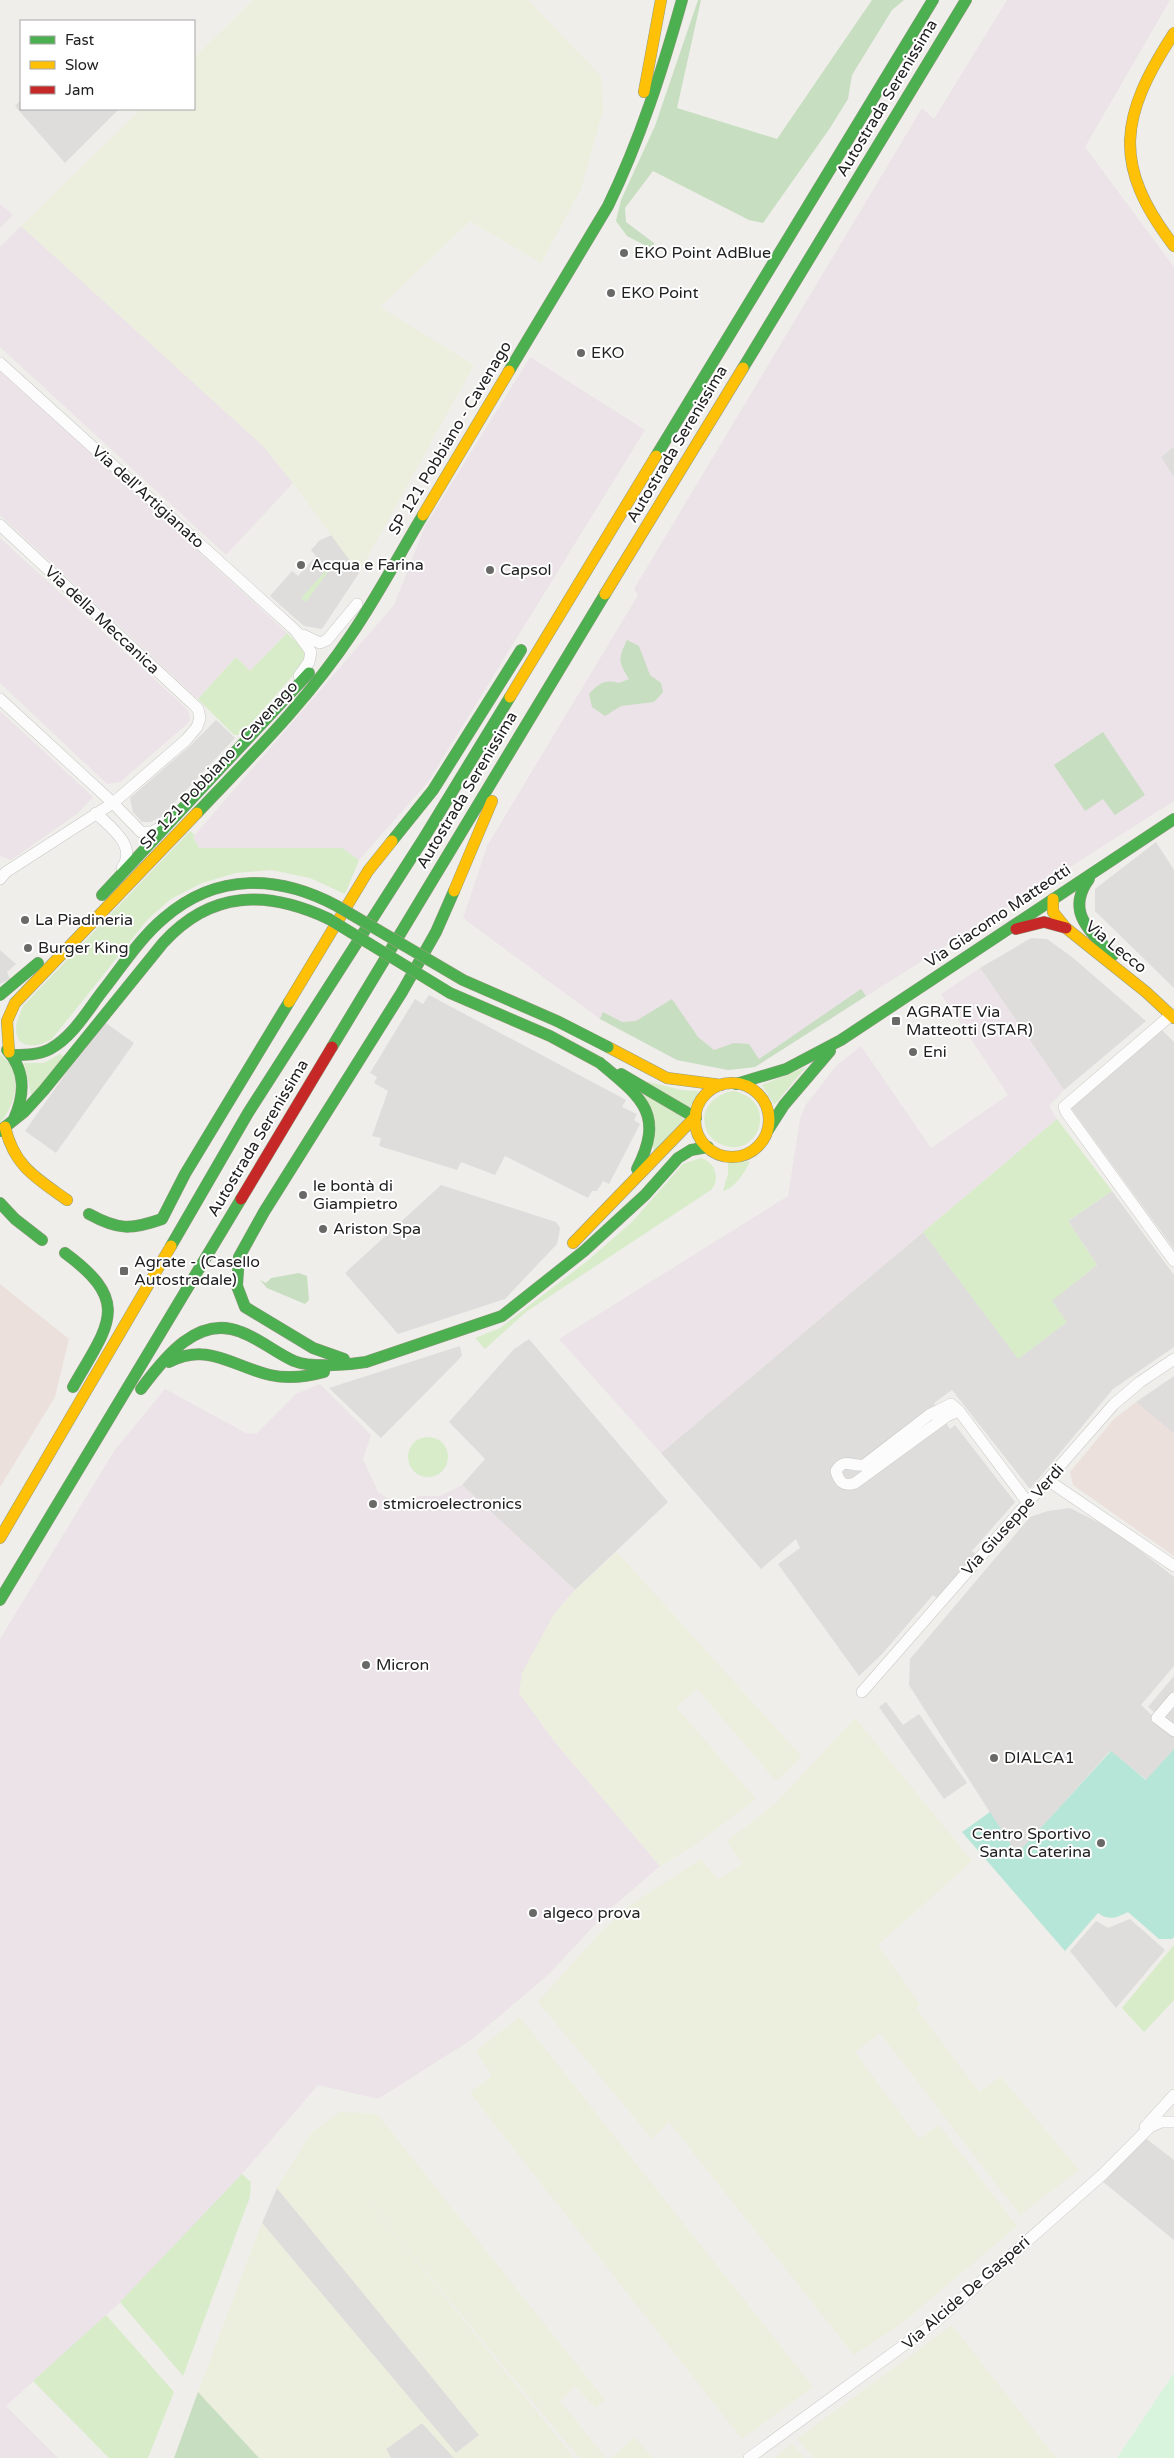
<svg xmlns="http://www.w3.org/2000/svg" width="1174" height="2458" font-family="'Varela Round',sans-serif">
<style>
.residential{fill:#dedddb}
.commercial{fill:#ece0dc}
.industrial{fill:#ece3e8}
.farmland{fill:#ecefde}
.grass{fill:#d8ecca}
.forest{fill:#c7dec0}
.park{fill:#d9f4dc}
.pitch{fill:#b6e6d7}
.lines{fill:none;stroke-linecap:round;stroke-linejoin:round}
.street-casing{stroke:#c8c8c6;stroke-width:12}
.fast-casing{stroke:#959a82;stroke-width:12}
.slow-casing{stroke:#959a82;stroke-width:12}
.jam-casing{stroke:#959a82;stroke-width:12}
.street{stroke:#fdfcfc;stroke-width:11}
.fast{stroke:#4caf50;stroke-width:11}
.slow{stroke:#ffc107;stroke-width:11}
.jam{stroke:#c62828;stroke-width:11}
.fast-bridge-casing{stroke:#a69f86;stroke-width:12;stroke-linecap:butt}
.fast-bridge{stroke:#4caf50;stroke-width:11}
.poi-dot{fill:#696967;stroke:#fff;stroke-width:2}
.labels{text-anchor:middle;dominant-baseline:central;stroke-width:4;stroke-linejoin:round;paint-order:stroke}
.street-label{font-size:16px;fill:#212121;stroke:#fff}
.poi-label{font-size:16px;fill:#212121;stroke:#fff;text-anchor:start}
</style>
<rect width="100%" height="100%" fill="#efeeea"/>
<!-- residential -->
<g class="residential">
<polygon points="21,100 21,109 119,109 65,163 15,106"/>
<polygon points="1174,446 1174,478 1161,457"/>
<polygon points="332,535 359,573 322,629 304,626 270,596 292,571 298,576 316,556 311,550 320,540"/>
<polygon points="216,720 235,738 161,817 150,822 142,822 133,812 130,798 191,745"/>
<polygon points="1156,842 1174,870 1174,988 1095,911 1095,889"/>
<polygon points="1031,938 1047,939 1072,957 1146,1021 1064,1090 980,968"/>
<polygon points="0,950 16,964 7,972 10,979 0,984"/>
<polygon points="429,995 626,1100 622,1107 637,1114 634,1120 640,1124 609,1184 603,1181 597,1191 592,1191 588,1198 505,1156 495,1175 461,1162 457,1170 379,1146 381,1138 372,1136 388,1091 374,1083 377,1077 370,1073 415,999 423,1004"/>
<polygon points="103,1021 134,1043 56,1153 25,1131"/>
<polygon points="1161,1029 1174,1042 1174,1249 1071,1108"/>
<polygon points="441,1185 556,1222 560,1228 559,1235 557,1244 505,1299 398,1334 345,1273"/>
<polygon points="1112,1191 1174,1275 1174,1347 1113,1389 1030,1489 952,1390 934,1403 950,1429 955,1425 1015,1502 972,1551 977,1555 938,1599 933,1595 882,1654 859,1676 778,1564 800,1548 796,1539 761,1569 661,1453 923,1232 1018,1358 1066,1322 1051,1301 1097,1265 1068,1221"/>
<polygon points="529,1339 668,1502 575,1590 462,1485 485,1459 449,1422 514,1349"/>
<polygon points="460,1346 462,1356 381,1438 329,1388"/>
<polygon points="1174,1376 1174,1434 1136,1402"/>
<polygon points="1070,1508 1114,1530 1174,1577 1174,1666 1141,1705 1174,1736 1174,1749 1147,1780 1110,1751 1017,1855 909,1685 910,1659 1030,1517 1048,1511"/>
<polygon points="1174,1676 1174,1728 1148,1707"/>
<polygon points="886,1702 903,1725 919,1714 967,1783 944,1799 879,1707"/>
<polygon points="1130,1919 1165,1950 1116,2008 1070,1951 1096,1921 1108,1928"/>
<polygon points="1144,2137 1174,2160 1174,2240 1102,2181"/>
<polygon points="277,2188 480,2435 456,2453 262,2223"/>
<polygon points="422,2423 454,2458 391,2458 386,2449"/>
</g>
<!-- commercial -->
<g class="commercial">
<polygon points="0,1284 69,1339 55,1397 0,1487"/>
<polygon points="1136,1402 1174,1434 1174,1556 1073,1485 1070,1472 1114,1419"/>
</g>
<!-- industrial -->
<g class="industrial">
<polygon points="1007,0 1170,0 1085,147 1174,267 1174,446 1161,457 1174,478 1174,801 755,1067 728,1070 677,1060 600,1019 463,918 487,846 638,595 634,589 922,108 934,119"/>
<polygon points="0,204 13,215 0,228"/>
<polygon points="21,226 178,366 263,446 293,483 226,555 0,347 0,247"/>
<polygon points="530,357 645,430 428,782 359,860 342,848 198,848 193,837 394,605 425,526"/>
<polygon points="0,370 287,633 250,671 236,657 198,699 0,515"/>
<polygon points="0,538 185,707 189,713 190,720 186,725 120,782 107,784 0,683"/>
<polygon points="0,711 93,797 78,813 11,860 0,856"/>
<polygon points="980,968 1064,1090 1049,1106 1057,1119 661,1453 559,1339 788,1196 800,1119 805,1106 836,1066 861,1046 931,1148 1008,1095 941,994"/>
<polygon points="320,1384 371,1435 363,1459 378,1492 403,1509 418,1496 440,1496 462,1485 575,1590 554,1614 554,1741 660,1866 608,1911 547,1976 471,2040 378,2099 318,2085 242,2174 126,2297 6,2406 58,2458 0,2458 0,1639 114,1451 165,1389 246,1433 256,1434 296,1394"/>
</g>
<!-- farmland -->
<g class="farmland">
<polygon points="253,0 528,0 601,76 603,110 581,189 541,263 470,221 380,307 474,365 359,573 293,483 263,446 21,226 141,109 194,109 194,58"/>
<polygon points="617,1552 802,1757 776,1781 697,1689 676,1707 756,1799 692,1847 660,1866 554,1741 519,1693 522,1673 554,1614 575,1590"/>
<polygon points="855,1718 972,1861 878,1945 920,2004 916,2008 979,2092 1001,2077 1079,2170 1020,2215 880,2033 855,2052 919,2139 939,2125 1017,2226 901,2324 854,2355 669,2122 652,2139 538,2002 597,1936 626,1908 701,1859 718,1880 742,1864 727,1841 775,1804"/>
<polygon points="520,2017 813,2387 742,2439 470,2093 492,2076 476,2051"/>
<polygon points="340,2112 377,2114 605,2400 595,2408 575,2386 560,2401 606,2458 579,2458 360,2191 574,2458 454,2458 422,2423 386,2449 391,2458 259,2458 198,2392 262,2223 456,2453 479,2435 277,2188 312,2132"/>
<polygon points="952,2325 1056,2458 814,2458 797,2439"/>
<polygon points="635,2437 652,2458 611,2458"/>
<polygon points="792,2444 804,2458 774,2458"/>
</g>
<!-- grass -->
<g class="grass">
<polygon points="329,567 331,568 306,602 301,598"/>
<polygon points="287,633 305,650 303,664 241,735 234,735 198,699 236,657 250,671"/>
<path d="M190,831l5,4 -2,2 6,11h143l17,12 -14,34 -35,-16 -39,-8 -35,3 -34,10 -31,16 -23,20 -96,120c-12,8 -36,12 -36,-10 0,-8 4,-15 7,-23z"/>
<path d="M0,1054c4,4 10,9 13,14 7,19 -1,41 -13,55z"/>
<polygon points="60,1054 65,1058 32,1098 24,1063 44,1063"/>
<polygon points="806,1067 775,1104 774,1104 762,1085"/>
<polygon points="645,1081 682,1090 699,1091 690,1108"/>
<path d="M733,1091c47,9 26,68 -10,54 -8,-3 -14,-8 -17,-16 -7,-20 9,-35 27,-38z"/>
<polygon points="644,1092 685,1117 654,1153"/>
<polygon points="1057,1119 1112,1191 1068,1221 1097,1265 1052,1301 1067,1322 1018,1359 923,1232"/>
<path d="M701,1158c14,4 20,21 10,32l-185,122 -41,37 -10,-11 25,-10 86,-66 46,-40 51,-58z"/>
<path d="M750,1161c-4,10 -16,28 -27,30l5,-17v-11z"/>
<circle cx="428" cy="1457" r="20"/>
<polygon points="1174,1945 1174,2000 1144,2032 1122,2008"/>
<polygon points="242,2174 251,2182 250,2197 183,2376 120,2302"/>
<polygon points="106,2315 174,2392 148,2458 109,2458 33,2381"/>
</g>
<!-- forest -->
<g class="forest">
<polygon points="698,0 701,0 677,108 777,139 872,0 904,0 892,10 852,75 848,99 830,128 763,223 749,220 653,171 625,208 626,222 654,243 654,250 627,236 616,221 621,200 655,126"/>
<path d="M627,640l12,6 11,29 11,8 2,9 -9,10 -33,4 -16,10 -13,-9 -3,-13c10,-11 16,-15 30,-11l10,-4c-11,-18 -11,-20 -2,-39z"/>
<polygon points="1103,732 1145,795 1115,815 1103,799 1085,811 1054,765"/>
<polygon points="861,989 866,996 755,1067 728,1070 677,1060 600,1019 603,1012 622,1022 636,1021 672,999 698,1037 714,1050 734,1043 749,1044 759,1059"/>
<polygon points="299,1273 307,1276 309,1300 305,1304 267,1288 260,1280 266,1283 271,1278"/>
<polygon points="198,2392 259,2458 174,2458"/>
</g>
<!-- park -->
<polygon class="park" points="1174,2373 1174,2458 1117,2458"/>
<!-- pitch -->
<path class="pitch" d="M1174,1749v188l-2,2h-13l-31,-27c-12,6 -19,9 -30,1l-33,38 -103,-119 28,-20 27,42 94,-103 35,29z"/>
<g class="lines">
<defs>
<g id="street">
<polyline points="0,363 296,631 311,652 309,662 299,676"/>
<polyline points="0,525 192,703 198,709 200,718 197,727 186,740 113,803 6,872 0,879"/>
<polyline points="303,635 320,643 327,640 357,604"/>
<polyline points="0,699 113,803 141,832 152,832 161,827"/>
<path d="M96,813c14,14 42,33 26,55"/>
<polyline points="1171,1015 1064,1107 1066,1112 1174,1261"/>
<path d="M951,1404l8,7 -12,5 -92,67c-11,4 -16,-1 -19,-12 8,-14 16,-4 28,-6l65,-50z"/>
<polyline points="959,1411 1028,1503"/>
<polyline points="1049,1481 1174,1566"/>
<polyline points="862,1692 1114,1404 1140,1382 1174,1359"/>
<polyline points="1174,1698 1157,1718 1174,1731"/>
<polyline points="1145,2127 1174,2095"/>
<polyline points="749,2458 933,2324 1102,2175 1150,2127 1161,2122 1174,2122"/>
</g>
<g id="fast">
<polyline points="743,368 966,0"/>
<path d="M509,371l99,-165c32,-66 54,-135 74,-206"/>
<polyline points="656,456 933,0"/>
<path d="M197,813c54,-57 110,-112 154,-178 26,-38 48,-80 72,-120"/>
<polyline points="392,841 433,790 521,650"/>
<path d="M1089,879c-24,33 1,52 24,76"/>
<polyline points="102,895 309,673"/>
<polyline points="0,995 38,963"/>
<polyline points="332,1047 605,594"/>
<path d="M7,1050c19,21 18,44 7,69"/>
<path d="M13,1055c12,0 26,0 37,-6 22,-12 36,-36 51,-56 20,-25 38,-54 63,-75 53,-46 115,-43 173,-12"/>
<path d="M600,1063c42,35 65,51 37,106"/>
<polyline points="621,1074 696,1118"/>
<polyline points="736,1084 786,1069 841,1040 1174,819"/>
<polyline points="768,1130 784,1105 830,1051"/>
<path d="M0,1131l24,-19 20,-22 119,-147c48,-53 104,-53 166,-24"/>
<polyline points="0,1203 15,1219 42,1240"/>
<path d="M89,1214c29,16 42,16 73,5l23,-45 104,-172"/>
<polyline points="171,1246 248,1113 424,838 510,697"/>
<path d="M65,1253c68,50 43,72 8,134"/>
<polyline points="344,1359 313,1348 245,1307 237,1286 239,1257 264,1212 402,992 436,932 454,891"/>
<path d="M169,1362c39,-20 63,4 101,13 18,4 36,2 54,-3"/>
<path d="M141,1389c23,-31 57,-75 100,-57 19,7 35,21 53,29 17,7 54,4 72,1l136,-46 82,-65 61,-56 33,-37 13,-8 17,-3"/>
<polyline points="0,1600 241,1199"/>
</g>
<g id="slow">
<path d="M1174,33c-54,83 -63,131 0,213"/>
<polyline points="644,92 661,0"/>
<polyline points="423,515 509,371"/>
<polyline points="605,594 743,368"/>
<polyline points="510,697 656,456"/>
<polyline points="454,891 492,801"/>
<polyline points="1053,899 1053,912 1066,928 1146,992 1174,1018"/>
<polyline points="289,1002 368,871 392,841"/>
<polyline points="608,1047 667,1078 721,1085"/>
<polyline points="9,1052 7,1021 15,1003 197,813"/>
<circle cx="732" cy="1120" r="37"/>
<path d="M5,1127c9,39 31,51 62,73"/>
<polyline points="573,1243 696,1116"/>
<polyline points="0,1538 171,1246"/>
</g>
<g id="jam">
<polyline points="1016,929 1044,922 1066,928"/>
<polyline points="241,1199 332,1047"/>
</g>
</defs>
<!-- street casing -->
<use href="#street" class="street-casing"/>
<!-- fast casing -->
<use href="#fast" class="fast-casing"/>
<!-- slow casing -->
<use href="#slow" class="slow-casing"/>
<!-- jam casing -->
<use href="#jam" class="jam-casing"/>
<!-- street -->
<use href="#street" class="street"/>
<!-- fast -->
<use href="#fast" class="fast"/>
<!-- slow -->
<use href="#slow" class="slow"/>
<!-- jam -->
<use href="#jam" class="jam"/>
<defs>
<g id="fast-bridge">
<polyline points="337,906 463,980 557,1021 608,1047"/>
<polyline points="329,919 450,993 550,1036 600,1063"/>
</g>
</defs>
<!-- fast-bridge casing -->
<use href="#fast-bridge" class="fast-bridge-casing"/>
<!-- fast-bridge -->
<use href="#fast-bridge" class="fast-bridge"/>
</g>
<!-- markers -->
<g class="poi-dot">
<circle cx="624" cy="253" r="5"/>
<circle cx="611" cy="293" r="5"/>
<circle cx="581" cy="353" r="5"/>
<circle cx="301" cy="565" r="5"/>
<circle cx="490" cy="570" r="5"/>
<circle cx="25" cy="920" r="5"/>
<circle cx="28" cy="948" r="5"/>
<rect x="891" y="1016" width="10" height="10" rx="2.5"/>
<circle cx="913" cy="1052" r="5"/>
<circle cx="303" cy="1195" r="5"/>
<circle cx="323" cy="1229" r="5"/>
<rect x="119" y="1266" width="10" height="10" rx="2.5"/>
<circle cx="373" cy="1504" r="5"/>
<circle cx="366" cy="1665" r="5"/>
<circle cx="994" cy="1758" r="5"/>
<circle cx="1101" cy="1843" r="5"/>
<circle cx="533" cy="1913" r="5"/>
</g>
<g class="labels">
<!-- street labels -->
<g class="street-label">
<text transform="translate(887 98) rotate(-59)">Autostrada Serenissima</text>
<text transform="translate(450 438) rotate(-59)">SP 121 Pobbiano - Cavenago</text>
<text transform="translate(677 444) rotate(-59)">Autostrada Serenissima</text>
<text transform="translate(148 497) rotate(42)">Via dell'Artigianato</text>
<text transform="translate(102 620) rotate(43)">Via della Meccanica</text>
<text transform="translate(219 765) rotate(-47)">SP 121 Pobbiano - Cavenago</text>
<text transform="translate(467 790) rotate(-59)">Autostrada Serenissima</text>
<text transform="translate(998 916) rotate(-34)">Via Giacomo Matteotti</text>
<text transform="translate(1116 947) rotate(39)">Via Lecco</text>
<text transform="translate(258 1138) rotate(-59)">Autostrada Serenissima</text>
<text transform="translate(1013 1520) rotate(-48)">Via Giuseppe Verdi</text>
<text transform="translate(966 2293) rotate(-41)">Via Alcide De Gasperi</text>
</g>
<!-- poi labels -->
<g class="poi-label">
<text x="634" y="253">EKO Point AdBlue</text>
<text x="621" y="293">EKO Point</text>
<text x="591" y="353">EKO</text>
<text x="311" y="565">Acqua e Farina</text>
<text x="500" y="570">Capsol</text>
<text x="35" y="920">La Piadineria</text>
<text x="38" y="948">Burger King</text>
<text x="906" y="1012">AGRATE Via<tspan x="906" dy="18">Matteotti (STAR)</tspan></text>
<text x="923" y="1052">Eni</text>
<text x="313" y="1186">le bontà di<tspan x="313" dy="18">Giampietro</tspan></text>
<text x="333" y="1229">Ariston Spa</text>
<text x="134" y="1262">Agrate - (Casello<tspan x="134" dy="18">Autostradale)</tspan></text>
<text x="383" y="1504">stmicroelectronics</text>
<text x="376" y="1665">Micron</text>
<text x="1004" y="1758">DIALCA1</text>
<text x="1091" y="1834" text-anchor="end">Centro Sportivo<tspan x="1091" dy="18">Santa Caterina</tspan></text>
<text x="543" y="1913">algeco prova</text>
</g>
</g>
<!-- legend -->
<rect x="20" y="20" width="175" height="90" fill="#ffffff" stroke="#a6a6a6"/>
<rect x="30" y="36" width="25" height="8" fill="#4caf50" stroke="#a6a6a6"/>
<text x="65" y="45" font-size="15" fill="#212121">Fast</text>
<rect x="30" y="61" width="25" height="8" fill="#ffc107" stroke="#a6a6a6"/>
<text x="65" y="70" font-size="15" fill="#212121">Slow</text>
<rect x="30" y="86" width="25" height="8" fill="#c62828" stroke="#a6a6a6"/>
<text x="65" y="95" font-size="15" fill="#212121">Jam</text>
</svg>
